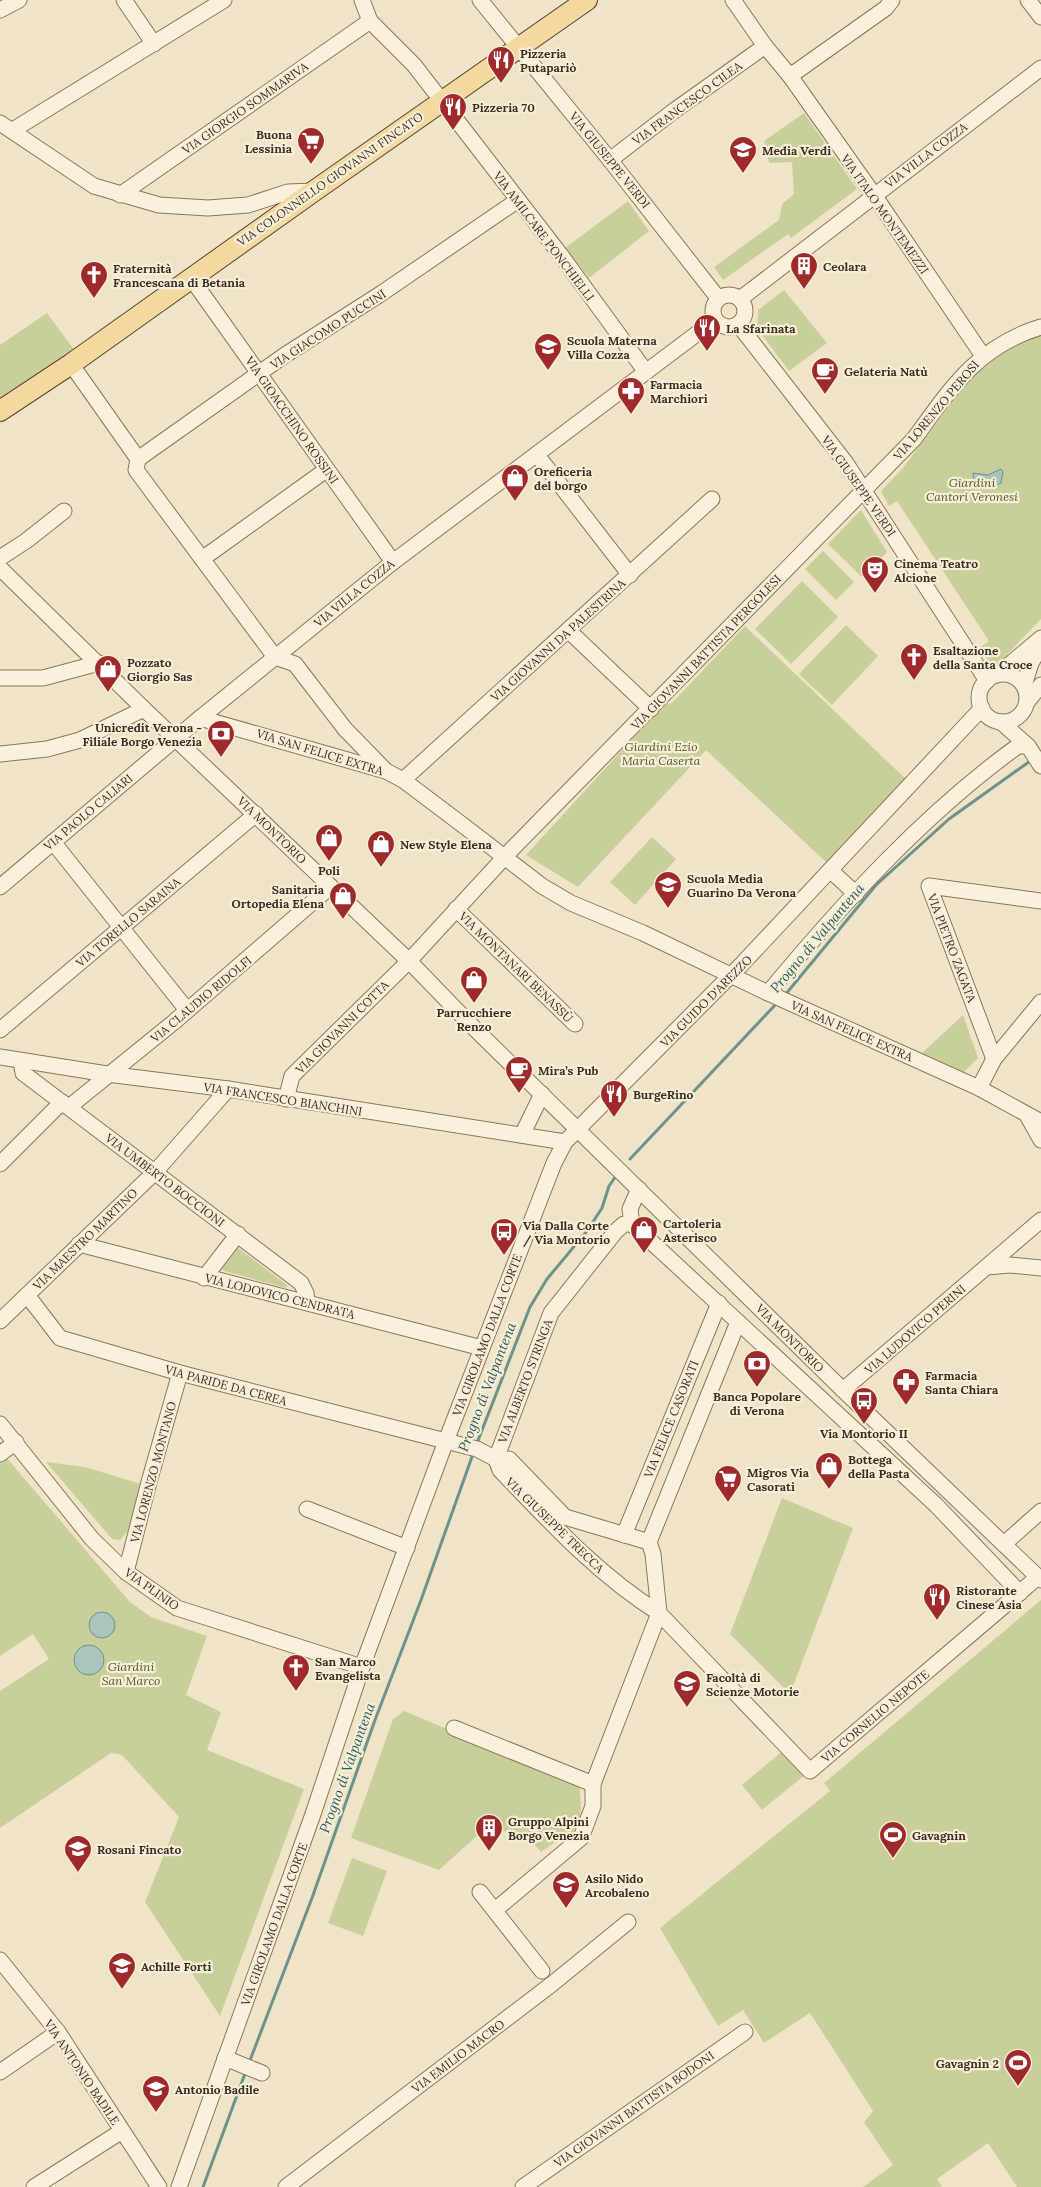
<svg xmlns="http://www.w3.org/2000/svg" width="1041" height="2187" font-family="Lora,serif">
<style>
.green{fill:#c9cf9b}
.water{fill:#a9c4bc;stroke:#6f938a}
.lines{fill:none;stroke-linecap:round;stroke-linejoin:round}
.stream{stroke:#6f938a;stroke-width:3}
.minor-casing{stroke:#8d765c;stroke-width:17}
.major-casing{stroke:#5b4430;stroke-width:22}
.minor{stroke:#faf1dc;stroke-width:15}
.major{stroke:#f3d9a0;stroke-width:20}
.labels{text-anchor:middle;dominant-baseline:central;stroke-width:4.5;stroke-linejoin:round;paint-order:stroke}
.poi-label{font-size:12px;font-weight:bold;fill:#3d2e20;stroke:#f7eed8;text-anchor:start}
.street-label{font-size:12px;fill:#3d2e20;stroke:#f7eed8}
.park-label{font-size:12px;font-style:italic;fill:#4d5a26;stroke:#f7eed8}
.water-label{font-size:14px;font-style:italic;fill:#2f5d5a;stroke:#f7eed8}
</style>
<rect width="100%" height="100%" fill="#f0e4c8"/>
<!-- green -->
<g class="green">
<polygon points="804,113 857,189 791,238 788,234 723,280 714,267 779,220 782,204 794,194 792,162 769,163 764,141"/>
<polygon points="628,201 649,231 589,278 565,248"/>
<polygon points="784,290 827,343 789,371 757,328 758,310"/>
<polygon points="47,313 75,351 0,401 0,345"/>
<polygon points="1041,335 1041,619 995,667 992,666 981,650 982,646 989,641 897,501 889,506 881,491 903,468 978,367 1028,339"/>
<polygon points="861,510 887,552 863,578 828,544"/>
<polygon points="823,551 854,582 836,600 805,569"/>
<polygon points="802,581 838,617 791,664 755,629"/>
<polygon points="846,625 878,656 832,705 799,674"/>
<polygon points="745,626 907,780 828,864 706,750 578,887 526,855 666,702 670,705"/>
<polygon points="652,837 676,859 635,905 610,882"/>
<polygon points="963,1015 978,1058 964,1072 922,1053"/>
<polygon points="238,1248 287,1285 286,1288 221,1270"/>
<polygon points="5,1456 130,1602 151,1617 207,1636 186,1695 221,1712 207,1750 304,1789 220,2016 145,1902 179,1817 122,1755 111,1753 0,1828 0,1691 49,1659 33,1634 0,1656 0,1459"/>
<path d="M46,1462l39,5 56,17c-4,19 -6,42 -21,56l-8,-1z"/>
<polygon points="782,1498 853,1528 790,1694 730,1634"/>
<polygon points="1041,1600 1041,2187 1017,2187 988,2143 937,2179 942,2187 863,2187 893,2165 864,2122 873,2111 810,2013 764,2043 743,2010 718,2026 660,1928 830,1791 824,1783"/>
<path d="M404,1711l175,73c3,24 4,34 -9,56l-8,-3 -21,15 -10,-11 -42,-16 -50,45 -88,-32 42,-119z"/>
<polygon points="785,1749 806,1774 762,1810 742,1785"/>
<polygon points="352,1858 387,1871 363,1936 328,1923"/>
</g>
<!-- water -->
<g class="water">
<path d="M1001,469l2,3 -2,11c-12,8 -28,8 -28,-10l15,2z"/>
<circle cx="102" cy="1625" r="13"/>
<circle cx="89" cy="1660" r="15"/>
</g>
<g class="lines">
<!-- stream -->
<g class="stream">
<polyline points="785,995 876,885 949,819 1033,759"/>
<polyline points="630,1159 777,1003"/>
<polyline points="477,1443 530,1307 547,1279 587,1231 602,1208 609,1186 616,1176"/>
<polyline points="249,2063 312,1898 375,1720 421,1600 473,1454"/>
<polyline points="203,2187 246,2071"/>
</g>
<defs>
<g id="minor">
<polyline points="124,0 154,44"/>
<polyline points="362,0 370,21 414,65 560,254 646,372"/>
<polyline points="480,0 610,160 718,298"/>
<polyline points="733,0 765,46 790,76 874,195 983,356"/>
<polyline points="1028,0 1041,17"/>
<polyline points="0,10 19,0"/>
<polyline points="790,76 886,8 892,0"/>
<polyline points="0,123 94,186 159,205 208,208 248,205 288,192 314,191"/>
<polyline points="13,130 224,0"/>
<polyline points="610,160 675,110 765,46"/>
<polyline points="120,195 370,21"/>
<polyline points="191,278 393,562"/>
<circle cx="729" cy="311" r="16"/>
<polyline points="740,299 1041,68"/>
<polyline points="738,324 846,463 987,681"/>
<polyline points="71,364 138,459 136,470 275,657 295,664 345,729 385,770"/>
<polyline points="537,455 630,575"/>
<polyline points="138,459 285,355 382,293 518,200"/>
<polyline points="0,558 26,541 64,511"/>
<polyline points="202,559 326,470"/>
<polyline points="0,568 144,709 409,961 473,1027 843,1390 1041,1580"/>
<polyline points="569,631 651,709"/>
<circle cx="1003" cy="698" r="24"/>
<polyline points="997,675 1041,638"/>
<polyline points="0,678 43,678 99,663"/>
<polyline points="1024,686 1031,663 1041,646"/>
<polyline points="1027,702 1041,685"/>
<polyline points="200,718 386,771 403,780 464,826 542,886 571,903 643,933 768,993 979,1088 1041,1122"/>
<polyline points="1001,722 1028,746 1041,766"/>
<polyline points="0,754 47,749 80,740 144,709"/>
<polyline points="403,780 712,499"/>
<polyline points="53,842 187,1010"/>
<polyline points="830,870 856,894"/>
<polyline points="0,887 200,718 393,562 715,320"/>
<polyline points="456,909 575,1024"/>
<path d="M768,993c73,-88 157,-180 250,-247h10"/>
<polyline points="0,1030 256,814"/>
<polyline points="0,1057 107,1074 228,1089 565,1142"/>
<polyline points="994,1059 929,886 1041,901"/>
<polyline points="21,1061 23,1073 301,1283 306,1293 307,1302"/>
<polyline points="979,1088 994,1059 1041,1002"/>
<path d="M286,1099l6,-23 117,-115 104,-113 401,-409c37,-51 64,-93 127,-112"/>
<polyline points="69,1107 174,1022 330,887"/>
<polyline points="1027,1115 1041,1140"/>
<polyline points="522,1135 542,1094"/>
<polyline points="0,1164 62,1102"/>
<polyline points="632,1224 936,1505 1020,1593"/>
<polyline points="632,1224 630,1209 639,1189"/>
<polyline points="79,1244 482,1348"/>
<polyline points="987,1267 1010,1265 1041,1268"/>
<polyline points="204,1278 238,1234"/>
<polyline points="27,1295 60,1338 180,1373 477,1449 496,1459 509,1459 565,1517 649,1542 653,1554 659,1613 593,1784 593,1806 581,1838 495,1910"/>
<polyline points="0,1321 155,1172 228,1089"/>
<polyline points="843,1390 1041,1220"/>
<polyline points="0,1424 92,1539 126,1572 177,1608 362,1667"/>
<polyline points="0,1454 16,1442"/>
<path d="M496,1459l4,11c49,51 98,105 159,143l151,158 228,-194"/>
<polyline points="496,1459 551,1313 616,1231 624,1224 632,1224"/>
<polyline points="307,1509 407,1548"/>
<polyline points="624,1535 719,1303"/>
<polyline points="649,1542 738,1322"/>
<polyline points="1005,1543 1041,1511"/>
<polyline points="126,1572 149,1482 180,1373"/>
<polyline points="454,1728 593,1784"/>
<polyline points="480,1892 542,1971"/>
<polyline points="0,1960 58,2032 159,2187"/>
<polyline points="225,2058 262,2073"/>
<polyline points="0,2072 58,2032"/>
<polyline points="34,2187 122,2131"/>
<polyline points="179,2187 312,1817 362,1667 446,1441 554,1163 565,1142 742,964 982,708"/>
<polyline points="286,2187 552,1984 628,1922"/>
<polyline points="523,2187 745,2032"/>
</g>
<polyline id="major" points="0,411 71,364 314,191 587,0"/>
</defs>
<!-- minor casing -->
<use href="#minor" class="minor-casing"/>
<!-- major casing -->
<use href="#major" class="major-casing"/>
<!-- minor -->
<use href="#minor" class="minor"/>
<!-- major -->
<use href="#major" class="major"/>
</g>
<!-- icons -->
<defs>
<symbol id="restaurant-pin" viewBox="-11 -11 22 30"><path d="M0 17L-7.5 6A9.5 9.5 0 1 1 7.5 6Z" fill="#9e2a2b" stroke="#f7eed8"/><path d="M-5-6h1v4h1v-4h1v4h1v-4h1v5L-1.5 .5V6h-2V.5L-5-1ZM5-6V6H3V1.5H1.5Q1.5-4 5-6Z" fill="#fff"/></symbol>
<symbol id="supermarket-pin" viewBox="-11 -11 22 30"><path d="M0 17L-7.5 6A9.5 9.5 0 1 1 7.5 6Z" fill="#9e2a2b" stroke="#f7eed8"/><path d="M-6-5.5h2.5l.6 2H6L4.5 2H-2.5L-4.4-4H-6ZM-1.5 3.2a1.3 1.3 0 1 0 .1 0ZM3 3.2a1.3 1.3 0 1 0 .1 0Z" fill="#fff"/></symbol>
<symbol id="school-pin" viewBox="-11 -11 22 30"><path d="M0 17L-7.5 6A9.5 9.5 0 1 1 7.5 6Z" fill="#9e2a2b" stroke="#f7eed8"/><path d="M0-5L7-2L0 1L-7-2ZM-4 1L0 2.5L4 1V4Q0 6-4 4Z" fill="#fff"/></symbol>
<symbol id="building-pin" viewBox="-11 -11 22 30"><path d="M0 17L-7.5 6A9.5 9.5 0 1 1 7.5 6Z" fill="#9e2a2b" stroke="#f7eed8"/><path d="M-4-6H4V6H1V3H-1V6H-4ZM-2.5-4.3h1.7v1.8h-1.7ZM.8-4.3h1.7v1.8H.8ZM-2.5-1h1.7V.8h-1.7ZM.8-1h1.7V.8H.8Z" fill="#fff"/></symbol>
<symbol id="church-pin" viewBox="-11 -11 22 30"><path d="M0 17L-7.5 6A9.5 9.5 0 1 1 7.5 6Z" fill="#9e2a2b" stroke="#f7eed8"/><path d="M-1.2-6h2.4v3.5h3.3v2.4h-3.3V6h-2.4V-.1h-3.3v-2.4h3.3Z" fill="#fff"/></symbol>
<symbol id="cafe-pin" viewBox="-11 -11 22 30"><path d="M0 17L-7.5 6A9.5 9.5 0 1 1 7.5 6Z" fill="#9e2a2b" stroke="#f7eed8"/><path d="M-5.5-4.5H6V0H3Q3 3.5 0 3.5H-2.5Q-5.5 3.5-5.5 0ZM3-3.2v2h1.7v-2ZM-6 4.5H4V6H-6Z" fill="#fff"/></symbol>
<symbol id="pharmacy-pin" viewBox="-11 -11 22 30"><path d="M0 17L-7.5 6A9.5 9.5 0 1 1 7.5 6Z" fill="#9e2a2b" stroke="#f7eed8"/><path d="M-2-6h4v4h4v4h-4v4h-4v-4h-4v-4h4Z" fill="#fff"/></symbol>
<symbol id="shop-pin" viewBox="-11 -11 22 30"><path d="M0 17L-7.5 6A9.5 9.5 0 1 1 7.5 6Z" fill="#9e2a2b" stroke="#f7eed8"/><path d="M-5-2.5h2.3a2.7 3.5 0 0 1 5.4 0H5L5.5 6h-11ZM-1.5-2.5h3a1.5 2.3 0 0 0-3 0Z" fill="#fff"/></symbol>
<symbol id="theatre-pin" viewBox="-11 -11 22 30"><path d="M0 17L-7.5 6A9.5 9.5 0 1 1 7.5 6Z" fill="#9e2a2b" stroke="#f7eed8"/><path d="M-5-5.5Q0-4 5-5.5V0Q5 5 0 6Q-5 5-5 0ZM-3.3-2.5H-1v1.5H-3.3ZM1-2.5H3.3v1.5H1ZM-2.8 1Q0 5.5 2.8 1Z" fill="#fff"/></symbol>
<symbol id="bank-pin" viewBox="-11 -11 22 30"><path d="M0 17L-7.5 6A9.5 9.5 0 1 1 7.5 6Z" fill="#9e2a2b" stroke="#f7eed8"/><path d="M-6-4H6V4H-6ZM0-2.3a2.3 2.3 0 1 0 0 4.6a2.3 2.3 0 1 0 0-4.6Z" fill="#fff"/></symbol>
<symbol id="bus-pin" viewBox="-11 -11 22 30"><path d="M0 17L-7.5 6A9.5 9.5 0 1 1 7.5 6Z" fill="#9e2a2b" stroke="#f7eed8"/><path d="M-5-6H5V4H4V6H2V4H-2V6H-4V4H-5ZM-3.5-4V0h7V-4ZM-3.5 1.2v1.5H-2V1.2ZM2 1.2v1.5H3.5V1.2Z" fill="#fff"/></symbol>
<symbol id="university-pin" viewBox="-11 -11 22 30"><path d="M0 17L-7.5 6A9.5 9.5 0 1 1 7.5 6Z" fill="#9e2a2b" stroke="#f7eed8"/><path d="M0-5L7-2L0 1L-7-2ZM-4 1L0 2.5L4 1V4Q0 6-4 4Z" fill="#fff"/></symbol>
<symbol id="stadium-pin" viewBox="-11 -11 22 30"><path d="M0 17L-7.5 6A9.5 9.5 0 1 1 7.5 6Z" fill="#9e2a2b" stroke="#f7eed8"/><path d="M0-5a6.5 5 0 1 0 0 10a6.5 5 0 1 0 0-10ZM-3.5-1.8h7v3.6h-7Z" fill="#fff"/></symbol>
</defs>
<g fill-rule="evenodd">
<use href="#restaurant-pin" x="485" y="44" width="32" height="43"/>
<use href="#restaurant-pin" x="437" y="91" width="32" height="43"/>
<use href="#supermarket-pin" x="295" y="125" width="32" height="43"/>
<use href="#school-pin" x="727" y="134" width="32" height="43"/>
<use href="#building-pin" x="788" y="250" width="32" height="43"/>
<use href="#church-pin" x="78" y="259" width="32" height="43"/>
<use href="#restaurant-pin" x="691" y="312" width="32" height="43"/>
<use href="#school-pin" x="532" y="331" width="32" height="43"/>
<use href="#cafe-pin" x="809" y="355" width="32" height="43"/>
<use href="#pharmacy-pin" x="615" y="375" width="32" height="43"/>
<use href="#shop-pin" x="499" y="462" width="32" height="43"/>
<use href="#theatre-pin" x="859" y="554" width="32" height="43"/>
<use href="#church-pin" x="898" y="641" width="32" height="43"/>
<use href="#shop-pin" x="92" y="653" width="32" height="43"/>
<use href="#bank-pin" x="205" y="718" width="32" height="43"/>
<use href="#shop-pin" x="313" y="822" width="32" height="43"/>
<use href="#shop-pin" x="365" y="828" width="32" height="43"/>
<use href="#school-pin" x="652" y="869" width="32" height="43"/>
<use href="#shop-pin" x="327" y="880" width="32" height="43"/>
<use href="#shop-pin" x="458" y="964" width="32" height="43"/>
<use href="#cafe-pin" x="503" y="1054" width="32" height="43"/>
<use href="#restaurant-pin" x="598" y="1078" width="32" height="43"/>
<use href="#shop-pin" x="628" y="1214" width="32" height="43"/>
<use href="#bus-pin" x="488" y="1216" width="32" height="43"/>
<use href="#bank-pin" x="741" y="1348" width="32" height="43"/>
<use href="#pharmacy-pin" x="890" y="1366" width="32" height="43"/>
<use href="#bus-pin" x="848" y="1385" width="32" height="43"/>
<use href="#shop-pin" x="813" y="1450" width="32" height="43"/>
<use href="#supermarket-pin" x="712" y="1463" width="32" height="43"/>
<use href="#restaurant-pin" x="921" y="1581" width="32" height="43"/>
<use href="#church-pin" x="280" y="1652" width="32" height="43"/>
<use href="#university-pin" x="671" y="1668" width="32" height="43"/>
<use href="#building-pin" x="473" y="1812" width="32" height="43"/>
<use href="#stadium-pin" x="877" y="1819" width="32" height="43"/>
<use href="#school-pin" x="62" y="1833" width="32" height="43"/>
<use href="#school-pin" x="550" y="1869" width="32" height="43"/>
<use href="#school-pin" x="106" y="1950" width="32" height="43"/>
<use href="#stadium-pin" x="1002" y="2047" width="32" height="43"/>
<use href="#school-pin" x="140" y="2073" width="32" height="43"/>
</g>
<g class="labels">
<!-- poi labels -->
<g class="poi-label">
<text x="520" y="53">Pizzeria<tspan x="520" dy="14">Putapariò</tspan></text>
<text x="472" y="107">Pizzeria 70</text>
<text x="292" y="134" text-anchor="end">Buona<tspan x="292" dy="14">Lessinia</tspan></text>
<text x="762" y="150">Media Verdi</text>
<text x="823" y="266">Ceolara</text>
<text x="113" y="268">Fraternità<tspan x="113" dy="14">Francescana di Betania</tspan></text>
<text x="726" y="328">La Sfarinata</text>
<text x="567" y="340">Scuola Materna<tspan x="567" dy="14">Villa Cozza</tspan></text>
<text x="844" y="371">Gelateria Natù</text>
<text x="650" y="384">Farmacia<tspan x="650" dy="14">Marchiori</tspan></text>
<text x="534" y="471">Oreficeria<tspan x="534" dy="14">del borgo</tspan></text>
<text x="894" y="563">Cinema Teatro<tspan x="894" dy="14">Alcione</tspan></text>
<text x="933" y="650">Esaltazione<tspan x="933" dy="14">della Santa Croce</tspan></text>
<text x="127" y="662">Pozzato<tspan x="127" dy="14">Giorgio Sas</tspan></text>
<text x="202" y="727" text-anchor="end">Unicredit Verona -<tspan x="202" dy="14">Filiale Borgo Venezia</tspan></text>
<text x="400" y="844">New Style Elena</text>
<text x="329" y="870" text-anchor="middle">Poli</text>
<text x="687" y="878">Scuola Media<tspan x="687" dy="14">Guarino Da Verona</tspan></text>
<text x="324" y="889" text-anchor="end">Sanitaria<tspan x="324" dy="14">Ortopedia Elena</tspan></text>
<text x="474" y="1012" text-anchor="middle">Parrucchiere<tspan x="474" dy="14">Renzo</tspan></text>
<text x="538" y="1070">Mira’s Pub</text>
<text x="633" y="1094">BurgeRino</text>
<text x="663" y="1223">Cartoleria<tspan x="663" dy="14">Asterisco</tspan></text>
<text x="523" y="1225">Via Dalla Corte<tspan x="523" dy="14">/ Via Montorio</tspan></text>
<text x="925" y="1375">Farmacia<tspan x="925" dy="14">Santa Chiara</tspan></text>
<text x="757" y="1396" text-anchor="middle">Banca Popolare<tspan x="757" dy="14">di Verona</tspan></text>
<text x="864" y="1433" text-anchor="middle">Via Montorio II</text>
<text x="848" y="1459">Bottega<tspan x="848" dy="14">della Pasta</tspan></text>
<text x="747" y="1472">Migros Via<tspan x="747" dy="14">Casorati</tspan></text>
<text x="956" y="1590">Ristorante<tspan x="956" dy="14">Cinese Asia</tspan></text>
<text x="315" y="1661">San Marco<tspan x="315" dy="14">Evangelista</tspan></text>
<text x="706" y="1677">Facoltà di<tspan x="706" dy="14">Scienze Motorie</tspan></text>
<text x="508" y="1821">Gruppo Alpini<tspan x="508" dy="14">Borgo Venezia</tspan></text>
<text x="912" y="1835">Gavagnin</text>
<text x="97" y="1849">Rosani Fincato</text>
<text x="585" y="1878">Asilo Nido<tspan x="585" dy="14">Arcobaleno</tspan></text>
<text x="141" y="1966">Achille Forti</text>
<text x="999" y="2063" text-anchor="end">Gavagnin 2</text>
<text x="175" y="2089">Antonio Badile</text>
</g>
<!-- street labels -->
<g class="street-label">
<text transform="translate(687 103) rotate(-36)">VIA FRANCESCO CILEA</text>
<text transform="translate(245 108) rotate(-35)">VIA GIORGIO SOMMARIVA</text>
<text transform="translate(926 155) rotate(-37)">VIA VILLA COZZA</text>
<text transform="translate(610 160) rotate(51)">VIA GIUSEPPE VERDI</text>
<text transform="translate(330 179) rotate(-35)">VIA COLONNELLO GIOVANNI FINCATO</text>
<text transform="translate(885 214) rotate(55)">VIA ITALO MONTEMEZZI</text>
<text transform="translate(544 236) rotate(53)">VIA AMILCARE PONCHIELLI</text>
<text transform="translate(328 329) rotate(-33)">VIA GIACOMO PUCCINI</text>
<text transform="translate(936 410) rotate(-50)">VIA LORENZO PEROSI</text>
<text transform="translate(292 420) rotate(55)">VIA GIOACCHINO ROSSINI</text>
<text transform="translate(859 486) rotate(55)">VIA GIUSEPPE VERDI</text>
<text transform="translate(354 593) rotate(-39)">VIA VILLA COZZA</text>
<text transform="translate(558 640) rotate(-42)">VIA GIOVANNI DA PALESTRINA</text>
<text transform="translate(706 652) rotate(-46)">VIA GIOVANNI BATTISTA PERGOLESI</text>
<text transform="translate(320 752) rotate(17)">VIA SAN FELICE EXTRA</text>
<text transform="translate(88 812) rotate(-40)">VIA PAOLO CALIARI</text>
<text transform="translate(272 830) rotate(44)">VIA MONTORIO</text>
<text transform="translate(128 922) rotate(-40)">VIA TORELLO SARAINA</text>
<text transform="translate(952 948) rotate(69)">VIA PIETRO ZAGATA</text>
<text transform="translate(516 967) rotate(44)">VIA MONTANARI BENASSÙ</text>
<text transform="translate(201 999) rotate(-40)">VIA CLAUDIO RIDOLFI</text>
<text transform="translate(706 1001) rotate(-45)">VIA GUIDO D'AREZZO</text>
<text transform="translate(342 1027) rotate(-45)">VIA GIOVANNI COTTA</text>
<text transform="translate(852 1031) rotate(24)">VIA SAN FELICE EXTRA</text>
<text transform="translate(283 1099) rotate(9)">VIA FRANCESCO BIANCHINI</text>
<text transform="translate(165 1180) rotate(37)">VIA UMBERTO BOCCIONI</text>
<text transform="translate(85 1239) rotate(-44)">VIA MAESTRO MARTINO</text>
<text transform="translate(280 1296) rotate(14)">VIA LODOVICO CENDRATA</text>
<text transform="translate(915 1329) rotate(-41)">VIA LUDOVICO PERINI</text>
<text transform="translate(487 1335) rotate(-69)">VIA GIROLAMO DALLA CORTE</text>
<text transform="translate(790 1338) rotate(45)">VIA MONTORIO</text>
<text transform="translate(525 1381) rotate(-69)">VIA ALBERTO STRINGA</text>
<text transform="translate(226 1385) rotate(15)">VIA PARIDE DA CEREA</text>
<text transform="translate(671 1419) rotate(-68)">VIA FELICE CASORATI</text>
<text transform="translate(153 1472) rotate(-75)">VIA LORENZO MONTANO</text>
<text transform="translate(555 1525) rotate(44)">VIA GIUSEPPE TRECCA</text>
<text transform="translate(152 1589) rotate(35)">VIA PLINIO</text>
<text transform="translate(875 1716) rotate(-40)">VIA CORNELIO NEPOTE</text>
<text transform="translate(274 1924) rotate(-70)">VIA GIROLAMO DALLA CORTE</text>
<text transform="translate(458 2056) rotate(-37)">VIA EMILIO MACRO</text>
<text transform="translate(82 2072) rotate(56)">VIA ANTONIO BADILE</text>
<text transform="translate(634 2109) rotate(-35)">VIA GIOVANNI BATTISTA BODONI</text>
</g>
<!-- park labels -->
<g class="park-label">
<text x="972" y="482">Giardini<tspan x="972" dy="14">Cantori Veronesi</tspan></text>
<text x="661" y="746">Giardini Ezio<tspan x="661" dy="14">Maria Caserta</tspan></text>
<text x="131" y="1666">Giardini<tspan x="131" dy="14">San Marco</tspan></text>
</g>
<!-- water labels -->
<g class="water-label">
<text transform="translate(817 938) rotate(-50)">Progno di Valpantena</text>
<text transform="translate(487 1387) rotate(-69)">Progno di Valpantena</text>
<text transform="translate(347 1768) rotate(-70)">Progno di Valpantena</text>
</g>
</g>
</svg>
